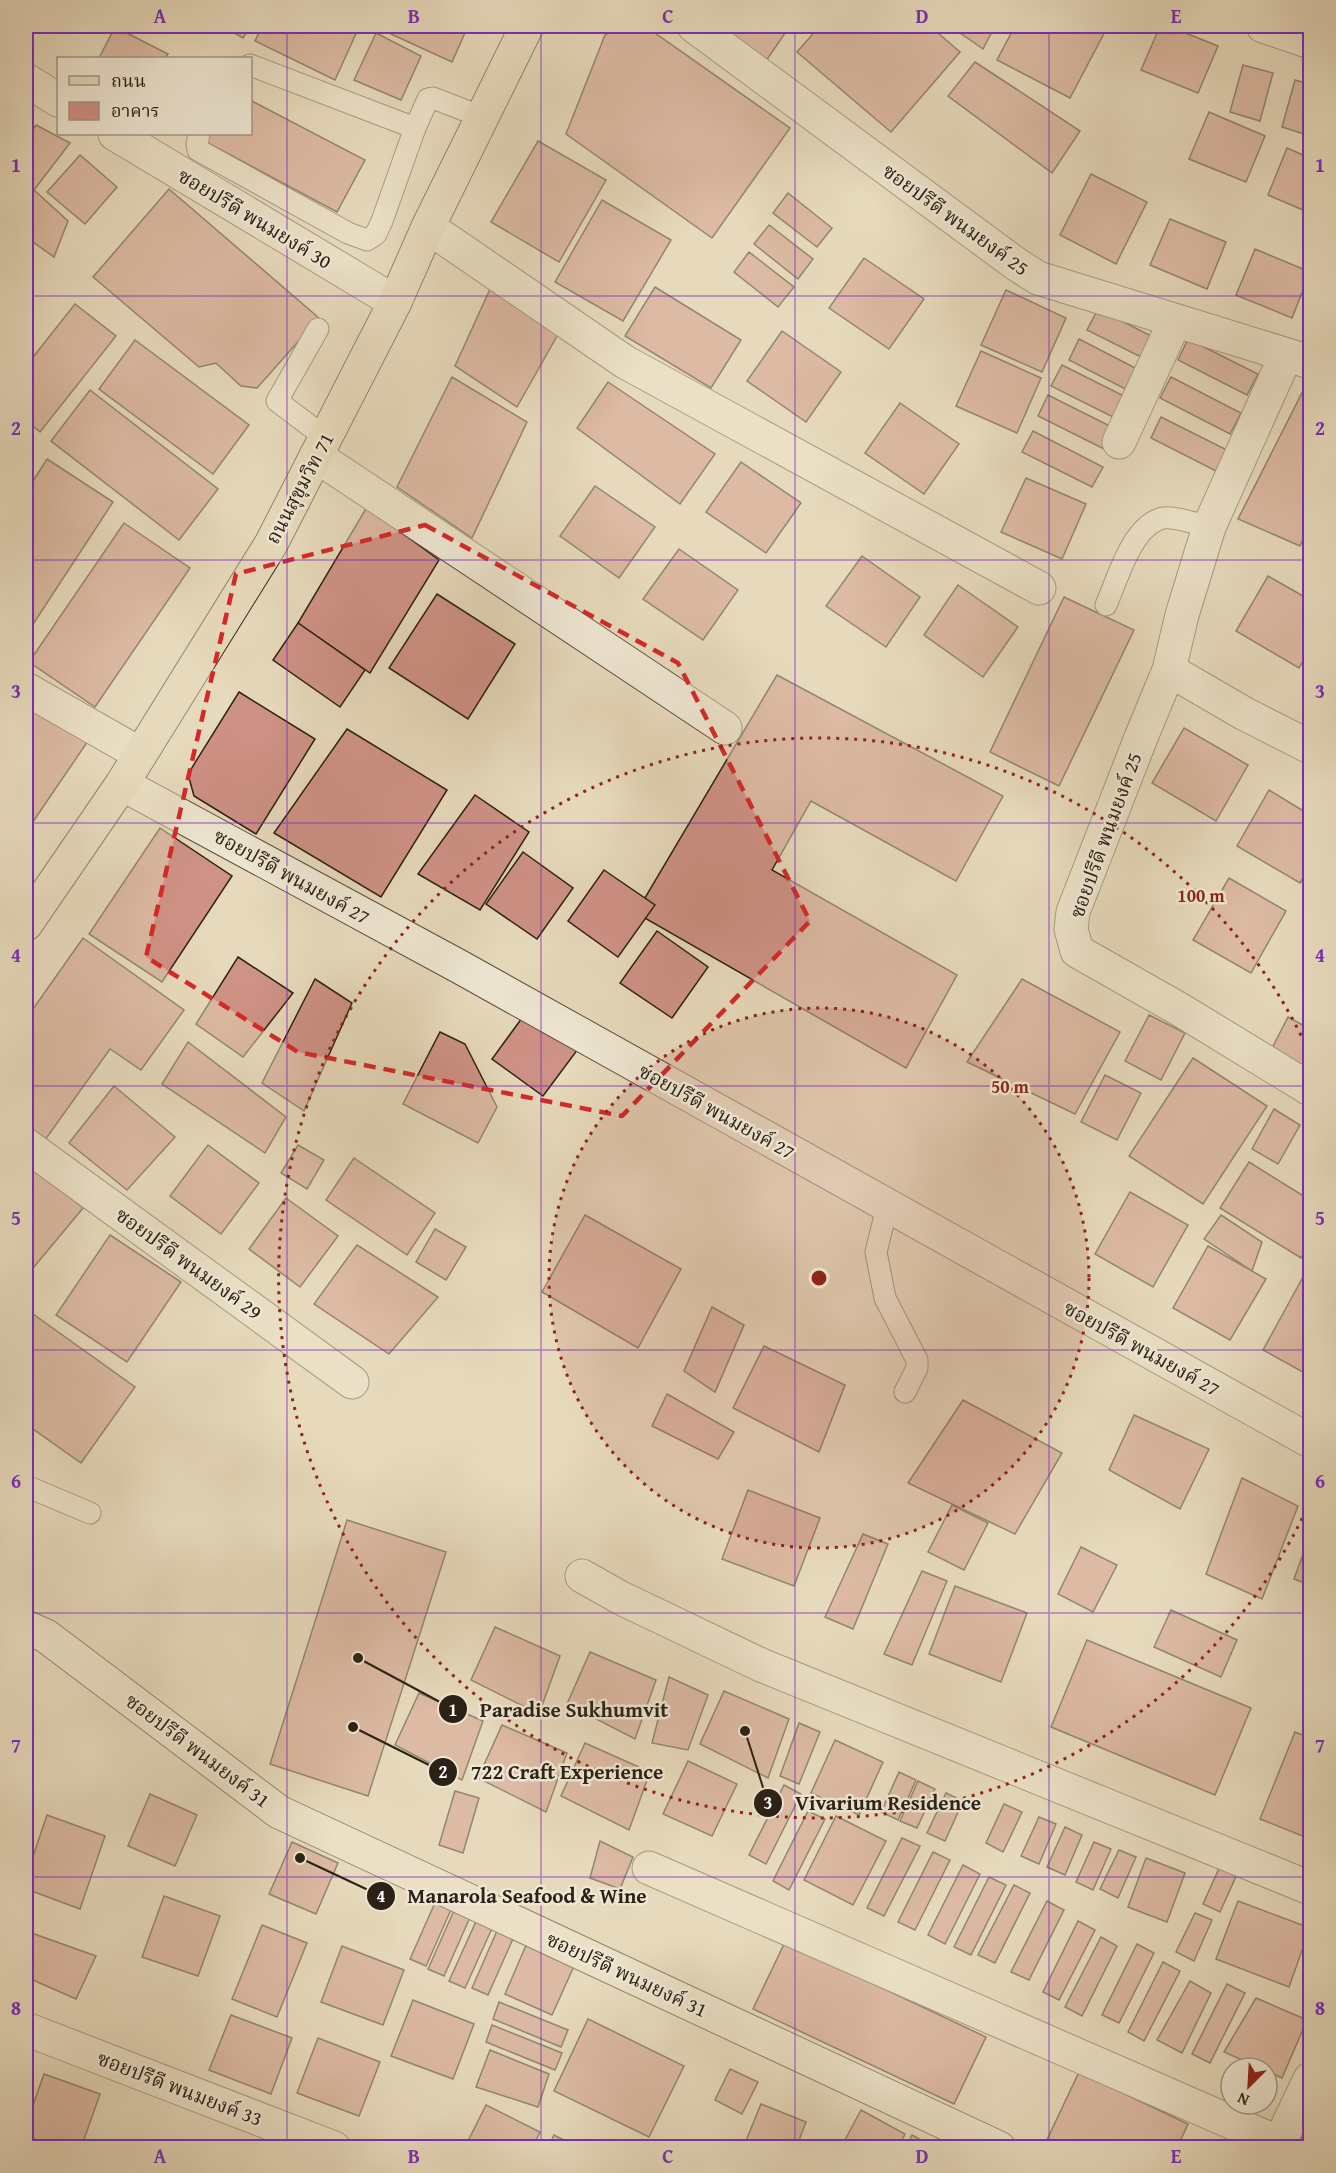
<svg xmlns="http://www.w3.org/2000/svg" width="1336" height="2173" font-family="'Gentium Book Plus','Noto Serif Thai',serif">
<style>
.building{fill:#cf9286;stroke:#2b2116;stroke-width:1.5}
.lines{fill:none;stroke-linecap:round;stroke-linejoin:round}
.lane-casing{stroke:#5a4f40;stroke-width:23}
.street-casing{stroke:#5a4f40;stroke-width:35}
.secondary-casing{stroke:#2b2116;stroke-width:35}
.primary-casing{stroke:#2b2116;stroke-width:35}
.lane{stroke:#efe7d3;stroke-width:21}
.street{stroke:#efe7d3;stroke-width:33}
.secondary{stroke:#efe7d3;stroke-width:33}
.primary{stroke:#e7dabc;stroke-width:33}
.marked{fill:none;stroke:#d62828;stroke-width:4.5;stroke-dasharray:12 8;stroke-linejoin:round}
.grid{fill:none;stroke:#7b2cbf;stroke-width:1.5;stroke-opacity:0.55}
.ring{fill:none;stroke:#8f2418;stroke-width:3;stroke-dasharray:3 6}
.labels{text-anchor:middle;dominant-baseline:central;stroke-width:5;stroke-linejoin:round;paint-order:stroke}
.street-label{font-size:20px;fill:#2b2116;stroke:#efe7d3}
.centre{fill:#8f2418;stroke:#efe7d3;stroke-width:3}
.ring-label{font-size:18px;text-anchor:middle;font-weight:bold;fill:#8f2418;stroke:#efe7d3;stroke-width:5;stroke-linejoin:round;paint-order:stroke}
.leader{fill:none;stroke:#2b2116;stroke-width:2}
.callout-dot{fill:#2b2116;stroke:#efe7d3;stroke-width:2}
.mark-label{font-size:18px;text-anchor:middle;font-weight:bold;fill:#fff}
.callout-label{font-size:21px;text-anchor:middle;font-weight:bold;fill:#2b2116;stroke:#efe7d3;stroke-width:5;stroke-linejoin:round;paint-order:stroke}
.neatline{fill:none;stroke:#7b2cbf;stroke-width:2}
.grid-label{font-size:20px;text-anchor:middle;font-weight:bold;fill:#7b2cbf}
</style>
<rect width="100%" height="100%" fill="#e7dabc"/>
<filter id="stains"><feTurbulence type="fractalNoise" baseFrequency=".00333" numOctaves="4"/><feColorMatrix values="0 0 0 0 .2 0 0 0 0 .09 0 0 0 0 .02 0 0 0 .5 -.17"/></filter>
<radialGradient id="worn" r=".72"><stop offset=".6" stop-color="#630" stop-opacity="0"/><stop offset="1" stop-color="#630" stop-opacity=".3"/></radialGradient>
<!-- building -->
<g class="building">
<polygon points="223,26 251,26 243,38"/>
<polygon points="262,26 356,26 359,27 335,80 255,41"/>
<polygon points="394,26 468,26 452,62 391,34"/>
<polygon points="619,26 645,26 790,128 712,238 566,134 605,35"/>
<polygon points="719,26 790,26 766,61"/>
<polygon points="820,26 930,26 960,52 891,132 797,52"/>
<polygon points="950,26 995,26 983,49"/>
<polygon points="1015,26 1108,26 1070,98 997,60"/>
<polygon points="1160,26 1168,26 1218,46 1198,93 1141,70"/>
<polygon points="115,27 168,54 165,58 99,58"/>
<polygon points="376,33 421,56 401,100 354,80"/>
<polygon points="975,62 1080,131 1052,173 948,96"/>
<polygon points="1243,65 1273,73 1260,121 1230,112"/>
<polygon points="1295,80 1310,84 1310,136 1282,127"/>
<polygon points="250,100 365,160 337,212 206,142 210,134 250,134"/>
<polygon points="1209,112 1265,136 1246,182 1189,159"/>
<polygon points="36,125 70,143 34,190 68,221 54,257 26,237 26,141"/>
<polygon points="538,141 606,180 559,262 491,222"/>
<polygon points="1287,148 1310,158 1310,213 1268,195"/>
<polygon points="80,155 117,187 85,224 47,192"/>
<polygon points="1091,174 1147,202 1116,264 1060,235"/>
<polygon points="169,189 319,318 257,388 241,386 216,363 199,367 93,277"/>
<polygon points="788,193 832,228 817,247 773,213"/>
<polygon points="602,200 671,240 623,321 555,282"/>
<polygon points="1170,219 1226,242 1207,289 1150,265"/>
<polygon points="769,225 813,259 798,279 754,244"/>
<polygon points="1255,249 1310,272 1292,318 1236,295"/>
<polygon points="749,252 794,287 778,307 734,272"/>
<polygon points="864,258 924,299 889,349 829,308"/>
<polygon points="496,276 561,329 517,407 455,366"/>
<polygon points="655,287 741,340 711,388 625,336"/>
<polygon points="1006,290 1066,318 1042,372 981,345"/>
<polygon points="75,304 116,336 40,432 26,420 26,366"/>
<polygon points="1098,309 1167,344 1157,365 1087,330"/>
<polygon points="782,331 841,372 806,422 747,381"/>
<polygon points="1079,339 1149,375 1139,396 1069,360"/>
<polygon points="1188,339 1258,374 1247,395 1178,360"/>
<polygon points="135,340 249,425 213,474 99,389"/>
<polygon points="981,351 1041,378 1017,433 956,406"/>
<polygon points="1062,365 1132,400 1121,421 1051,386"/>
<polygon points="452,377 527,422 472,538 397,487"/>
<polygon points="1171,377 1241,413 1230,434 1160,398"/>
<polygon points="608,382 715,454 680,504 577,428"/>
<polygon points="1306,385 1310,388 1310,523 1300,546 1238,519"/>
<polygon points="90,390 218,489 179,540 51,441"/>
<polygon points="1048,395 1118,430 1108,451 1038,416"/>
<polygon points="900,403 959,444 924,494 865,453"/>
<polygon points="1161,417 1231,452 1220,473 1151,438"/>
<polygon points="1033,431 1103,467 1092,487 1022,452"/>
<polygon points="47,459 113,502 26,635 26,492"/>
<polygon points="741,462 801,503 766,553 706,512"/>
<polygon points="1026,478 1086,504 1062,559 1001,532"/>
<polygon points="595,486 655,527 619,578 560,536"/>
<polygon points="367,507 439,560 370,673 298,623"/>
<polygon points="124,523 190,568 95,707 29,662"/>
<polygon points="679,549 738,590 703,640 643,599"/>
<polygon points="862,556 920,597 886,647 826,606"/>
<polygon points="1268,576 1310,600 1310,649 1299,668 1236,631"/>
<polygon points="958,585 1018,627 983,677 924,635"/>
<polygon points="437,594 515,644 468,719 389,668"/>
<polygon points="1064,597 1134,630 1059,786 990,752"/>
<polygon points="298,623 365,670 340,707 273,660"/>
<polygon points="777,675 1003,796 956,881 811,801 772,870 957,975 906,1068 636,913"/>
<polygon points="239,692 315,739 256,834 194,796 188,774"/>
<polygon points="26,699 88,741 26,832"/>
<polygon points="1184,728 1248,765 1216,821 1152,783"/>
<polygon points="347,729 447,790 381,897 274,833"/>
<polygon points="1269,790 1310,815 1310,866 1300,883 1237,846"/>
<polygon points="475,795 529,832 480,910 418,874"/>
<polygon points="160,828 232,876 162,982 89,934"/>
<polygon points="523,852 573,888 537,939 486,904"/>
<polygon points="604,870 655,905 618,957 568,921"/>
<polygon points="1229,878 1286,911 1251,973 1193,940"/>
<polygon points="657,931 708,967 672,1018 620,983"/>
<polygon points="83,938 184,1010 141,1070 110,1049 45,1140 26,1126 26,1019"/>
<polygon points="238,957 293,993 243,1057 196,1024"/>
<polygon points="315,979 352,1003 304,1111 262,1083"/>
<polygon points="1022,979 1120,1032 1075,1114 967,1062"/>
<polygon points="530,1007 581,1045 543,1096 492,1059"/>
<polygon points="1149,1015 1185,1033 1161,1080 1125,1061"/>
<polygon points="1288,1017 1310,1029 1310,1064 1304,1077 1267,1058"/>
<polygon points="440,1032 465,1044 497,1107 478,1143 403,1104"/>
<polygon points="188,1042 286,1117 265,1153 162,1084"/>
<polygon points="1193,1058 1267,1106 1203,1204 1129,1156"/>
<polygon points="1105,1075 1141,1093 1117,1140 1081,1122"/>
<polygon points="114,1086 175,1137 127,1190 69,1143"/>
<polygon points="1274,1109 1300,1125 1278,1164 1252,1149"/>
<polygon points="208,1145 259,1183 221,1234 170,1196"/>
<polygon points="298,1145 324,1160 307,1189 281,1173"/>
<polygon points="354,1158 435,1213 407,1255 326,1200"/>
<polygon points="26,1161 83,1208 34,1267 26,1261"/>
<polygon points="1249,1162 1310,1200 1310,1244 1301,1258 1220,1208"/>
<polygon points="1130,1192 1188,1225 1153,1287 1095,1254"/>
<polygon points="286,1198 338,1236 300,1287 249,1249"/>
<polygon points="585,1215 681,1269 638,1348 542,1292"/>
<polygon points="1221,1215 1262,1242 1252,1271 1204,1239"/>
<polygon points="435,1229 466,1247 446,1280 416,1262"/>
<polygon points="110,1235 181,1282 127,1362 56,1315"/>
<polygon points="357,1245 438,1297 389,1354 314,1304"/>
<polygon points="1208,1246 1266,1279 1230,1340 1173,1308"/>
<polygon points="1303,1277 1310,1282 1310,1376 1263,1350"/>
<polygon points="712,1307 744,1325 715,1392 684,1371"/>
<polygon points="26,1309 135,1387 81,1463 26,1424"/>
<polygon points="764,1346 845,1385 819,1452 733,1408"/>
<polygon points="667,1394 734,1432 718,1459 652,1426"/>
<polygon points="963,1400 1062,1453 1015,1534 908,1483"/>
<polygon points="1134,1415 1209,1449 1180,1509 1109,1470"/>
<polygon points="1242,1478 1298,1506 1262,1599 1206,1574"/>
<polygon points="748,1490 820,1518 794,1586 722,1559"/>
<polygon points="952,1505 988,1523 964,1570 928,1552"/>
<polygon points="347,1520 446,1552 368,1796 270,1764"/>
<polygon points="863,1534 888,1544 853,1629 825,1617"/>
<polygon points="1310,1535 1310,1585 1294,1579"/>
<polygon points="1081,1547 1117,1565 1093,1612 1058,1594"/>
<polygon points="922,1571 947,1581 912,1665 884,1654"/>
<polygon points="955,1586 1027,1613 1001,1682 929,1654"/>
<polygon points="1171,1610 1237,1640 1221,1677 1154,1647"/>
<polygon points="495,1627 560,1656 539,1714 471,1680"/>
<polygon points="1087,1640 1251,1708 1215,1795 1051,1727"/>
<polygon points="590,1652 656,1680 635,1739 567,1704"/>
<polygon points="26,1664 31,1666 26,1711"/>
<polygon points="669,1677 708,1695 688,1750 652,1743"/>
<polygon points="724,1691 789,1719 768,1778 700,1744"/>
<polygon points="419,1693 483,1721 462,1780 395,1745"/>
<polygon points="799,1723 820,1732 799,1784 780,1776"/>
<polygon points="502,1725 567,1753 546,1812 478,1778"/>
<polygon points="1295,1732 1310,1738 1310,1839 1260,1819"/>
<polygon points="835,1740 883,1762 859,1815 811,1793"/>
<polygon points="585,1743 650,1772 629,1830 561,1796"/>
<polygon points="688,1761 737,1784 712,1836 663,1814"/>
<polygon points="899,1772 916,1780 898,1820 881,1812"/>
<polygon points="918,1781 935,1789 917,1828 900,1821"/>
<polygon points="784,1785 801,1794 766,1864 749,1855"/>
<polygon points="455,1791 479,1798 463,1853 439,1845"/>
<polygon points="946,1793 963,1801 945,1841 927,1833"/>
<polygon points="150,1794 197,1815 175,1866 128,1846"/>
<polygon points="1004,1804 1022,1812 1003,1852 986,1843"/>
<polygon points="808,1811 825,1819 789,1890 773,1881"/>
<polygon points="47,1815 105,1836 80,1909 26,1889 26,1877"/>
<polygon points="836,1816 886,1841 853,1905 804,1880"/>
<polygon points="1039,1817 1056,1824 1039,1864 1021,1856"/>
<polygon points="1065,1827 1082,1835 1065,1875 1047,1867"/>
<polygon points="902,1838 920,1846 884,1916 867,1908"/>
<polygon points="600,1841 633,1857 620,1889 590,1878"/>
<polygon points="292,1842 338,1863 316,1914 269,1894"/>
<polygon points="1094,1842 1111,1849 1093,1890 1076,1882"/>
<polygon points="1119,1850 1136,1857 1118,1898 1100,1889"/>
<polygon points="933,1852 950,1860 915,1930 898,1922"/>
<polygon points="1146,1858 1185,1873 1167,1922 1128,1907"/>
<polygon points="1221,1864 1238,1872 1220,1912 1203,1904"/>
<polygon points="963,1865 980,1874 945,1944 928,1935"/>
<polygon points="989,1877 1006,1885 971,1955 954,1947"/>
<polygon points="1014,1885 1030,1893 995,1963 978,1955"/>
<polygon points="164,1896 220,1916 198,1976 142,1957"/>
<polygon points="438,1896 454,1903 426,1966 410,1959"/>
<polygon points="1047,1901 1064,1910 1029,1980 1011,1972"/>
<polygon points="1238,1901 1310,1928 1289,1987 1216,1959"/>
<polygon points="456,1906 472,1913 444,1976 428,1969"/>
<polygon points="1195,1913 1212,1920 1194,1961 1176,1952"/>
<polygon points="478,1917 494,1924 465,1988 449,1981"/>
<polygon points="1078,1921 1095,1930 1059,2000 1043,1992"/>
<polygon points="500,1924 516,1932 488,1995 472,1988"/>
<polygon points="262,1925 307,1943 277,2017 232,1999"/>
<polygon points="26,1931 96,1956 76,1999 26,1977"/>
<polygon points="1101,1937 1117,1946 1082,2016 1065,2007"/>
<polygon points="785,1942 986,2037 954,2104 753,2009"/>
<polygon points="527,1943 575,1964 552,2015 505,1994"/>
<polygon points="1137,1944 1154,1953 1119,2023 1102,2015"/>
<polygon points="342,1946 404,1970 383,2025 321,2002"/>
<polygon points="1163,1962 1180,1971 1144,2041 1128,2032"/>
<polygon points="1190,1981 1211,1993 1182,2053 1157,2040"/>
<polygon points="1227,1984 1245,1993 1210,2063 1192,2054"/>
<polygon points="1256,1998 1307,2020 1282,2078 1267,2071 1267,2068 1260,2068 1224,2052"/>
<polygon points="413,2000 474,2024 453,2079 391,2056"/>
<polygon points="499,2002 568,2030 561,2047 493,2019"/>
<polygon points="231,2015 292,2038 271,2094 209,2070"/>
<polygon points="588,2019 684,2066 649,2137 554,2091"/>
<polygon points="492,2025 562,2053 555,2070 486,2042"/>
<polygon points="318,2038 380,2062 359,2116 297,2093"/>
<polygon points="490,2050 549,2074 538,2107 476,2087"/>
<polygon points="730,2069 758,2082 742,2114 715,2100"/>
<polygon points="1079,2072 1188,2124 1177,2148 1052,2148 1045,2144"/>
<polygon points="44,2074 100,2094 81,2148 58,2148 26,2136 26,2125"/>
<polygon points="761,2104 806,2122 796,2148 743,2148"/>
<polygon points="486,2105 540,2132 532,2148 465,2147"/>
<polygon points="861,2110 905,2134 898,2148 859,2148 845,2140"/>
<polygon points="1307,2128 1310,2130 1310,2148 1295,2148"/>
<polygon points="554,2135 579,2148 548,2148"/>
<polygon points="912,2135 935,2148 906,2148"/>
</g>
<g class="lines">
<defs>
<g id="lane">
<polyline points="250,65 415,128"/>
<polyline points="199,134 197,144 198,150 348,233 367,240 376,234 382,221 415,128 428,99 433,98 482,117"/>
<polyline points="318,329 277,401 326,438"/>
<path d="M1106,605c12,-27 26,-80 57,-87 11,-2 35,6 46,9"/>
<polyline points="887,1207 876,1252 885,1298 917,1360 917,1368 905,1392"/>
<polyline points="26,1486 90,1513"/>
</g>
<g id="street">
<polyline points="694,26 1016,264 1038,278 1310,362"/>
<polyline points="1263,26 1310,42"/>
<polyline points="26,80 58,100"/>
<polyline points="115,134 395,302"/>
<polyline points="428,227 625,362 1039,588"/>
<polyline points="1286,355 1209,527 1182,615 1169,670 1142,735 1073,912 1071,929 1077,951 1179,1009 1310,1089"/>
<polyline points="1119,442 1175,321"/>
<polyline points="316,456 725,728"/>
<polyline points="1169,670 1245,714 1310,747"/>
<polyline points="26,689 140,754"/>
<polyline points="122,784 460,967 1310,1441"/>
<polyline points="26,1145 352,1382"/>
<polyline points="582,1576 621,1598 761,1665 1310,1888"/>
<polyline points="649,1868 1279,2143"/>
<polyline points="26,2029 334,2148"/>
<polyline points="1277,2148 1310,2079"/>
</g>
<polyline id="secondary" points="26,1627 46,1636 279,1812 999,2148"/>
<polyline id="primary" points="26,924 122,784 271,544 395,302 428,227 527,26"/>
</defs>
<!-- lane casing -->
<use href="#lane" class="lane-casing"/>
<!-- street casing -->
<use href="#street" class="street-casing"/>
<!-- secondary casing -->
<use href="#secondary" class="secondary-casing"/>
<!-- primary casing -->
<use href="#primary" class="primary-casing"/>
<!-- lane -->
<use href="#lane" class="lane"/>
<!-- street -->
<use href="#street" class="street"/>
<!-- secondary -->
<use href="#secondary" class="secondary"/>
<!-- primary -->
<use href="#primary" class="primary"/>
</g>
<!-- marked area -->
<path d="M0 0H1336V2173H0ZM425,525l253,138 132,258 -188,195 -324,-64 -152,-95 90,-383z" fill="#e7dabc" fill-opacity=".55" fill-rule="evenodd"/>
<path class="marked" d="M425,525l253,138 132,258 -188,195 -324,-64 -152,-95 90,-383z"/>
<!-- grid -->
<path class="grid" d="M287,26v2122M541,26v2122M795,26v2122M1049,26v2122M26,296h1284M26,560h1284M26,823h1284M26,1086h1284M26,1350h1284M26,1613h1284M26,1877h1284"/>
<!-- distance rings -->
<circle cx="819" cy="1278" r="270" fill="#8f2418" fill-opacity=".12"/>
<g class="ring">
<circle cx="819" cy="1278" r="270"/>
<path d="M1310 1502A540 540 0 1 1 1310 1054"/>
</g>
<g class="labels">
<!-- street labels -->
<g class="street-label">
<text transform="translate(255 218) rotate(31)">ซอยปรีดี พนมยงค์ 30</text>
<text transform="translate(956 219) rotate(36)">ซอยปรีดี พนมยงค์ 25</text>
<text transform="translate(299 488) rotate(-62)">ถนนสุขุมวิท 71</text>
<text transform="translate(1105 835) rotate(-70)">ซอยปรีดี พนมยงค์ 25</text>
<text transform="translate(292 876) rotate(29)">ซอยปรีดี พนมยงค์ 27</text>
<text transform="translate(717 1111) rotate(29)">ซอยปรีดี พนมยงค์ 27</text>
<text transform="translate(189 1263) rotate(36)">ซอยปรีดี พนมยงค์ 29</text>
<text transform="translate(1142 1348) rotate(29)">ซอยปรีดี พนมยงค์ 27</text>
<text transform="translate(198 1750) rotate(37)">ซอยปรีดี พนมยงค์ 31</text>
<text transform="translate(627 1974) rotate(25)">ซอยปรีดี พนมยงค์ 31</text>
<text transform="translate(180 2088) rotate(21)">ซอยปรีดี พนมยงค์ 33</text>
</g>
</g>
<circle cx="819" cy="1278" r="9" class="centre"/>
<g class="ring-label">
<text x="1201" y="902">100 m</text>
<text x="1010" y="1093">50 m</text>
</g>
<!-- callouts -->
<path class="leader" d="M358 1658L453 1709M353 1727L443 1772M745 1731L768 1803M300 1858L381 1896"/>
<g class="callout-dot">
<circle cx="358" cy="1658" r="6"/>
<circle cx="353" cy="1727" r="6"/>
<circle cx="745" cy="1731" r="6"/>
<circle cx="300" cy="1858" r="6"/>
<circle cx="453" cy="1709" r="15"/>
<circle cx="443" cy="1772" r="15"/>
<circle cx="768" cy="1803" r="15"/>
<circle cx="381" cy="1896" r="15"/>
</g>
<g class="mark-label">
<text x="453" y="1716">1</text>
<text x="443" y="1778">2</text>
<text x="768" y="1809">3</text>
<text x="381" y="1902">4</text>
</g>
<g class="callout-label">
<text x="574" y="1717">Paradise Sukhumvit</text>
<text x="567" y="1779">722 Craft Experience</text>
<text x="888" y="1810">Vivarium Residence</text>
<text x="527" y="1903">Manarola Seafood &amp; Wine</text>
</g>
<!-- margin -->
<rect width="1336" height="2173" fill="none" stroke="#e7dabc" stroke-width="66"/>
<!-- legend -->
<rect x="57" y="57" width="195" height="78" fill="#efe7d3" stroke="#a19887" stroke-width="1.5"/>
<rect x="69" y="76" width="30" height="9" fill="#e7dabc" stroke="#a19887" stroke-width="1.5"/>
<text x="111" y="87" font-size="18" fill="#2b2116">ถนน</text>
<rect x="69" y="102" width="30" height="18" fill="#cf9286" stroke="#a19887" stroke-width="1.5"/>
<text x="111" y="117" font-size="18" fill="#2b2116">อาคาร</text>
<!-- north arrow -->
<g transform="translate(1249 2086) rotate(204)"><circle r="28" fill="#efe7d3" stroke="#a19887" stroke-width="1.5"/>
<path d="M0-4.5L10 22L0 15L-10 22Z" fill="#8f2418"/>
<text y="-9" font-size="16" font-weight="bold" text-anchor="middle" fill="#2b2116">N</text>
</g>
<rect x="33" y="33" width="1270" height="2107" class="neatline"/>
<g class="grid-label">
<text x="160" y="23">A</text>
<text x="414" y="23">B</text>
<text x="668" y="23">C</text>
<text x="922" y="23">D</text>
<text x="1176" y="23">E</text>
<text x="16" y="172">1</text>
<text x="1320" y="172">1</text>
<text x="16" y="435">2</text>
<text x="1320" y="435">2</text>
<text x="16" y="698">3</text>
<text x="1320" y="698">3</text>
<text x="16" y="962">4</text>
<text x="1320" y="962">4</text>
<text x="16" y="1225">5</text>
<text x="1320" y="1225">5</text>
<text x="16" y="1488">6</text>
<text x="1320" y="1488">6</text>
<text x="16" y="1752">7</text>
<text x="1320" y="1752">7</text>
<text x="16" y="2015">8</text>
<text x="1320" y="2015">8</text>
<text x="160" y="2163">A</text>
<text x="414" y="2163">B</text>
<text x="668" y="2163">C</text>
<text x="922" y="2163">D</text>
<text x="1176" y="2163">E</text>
</g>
<rect width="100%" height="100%" filter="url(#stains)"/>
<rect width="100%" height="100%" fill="url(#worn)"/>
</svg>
